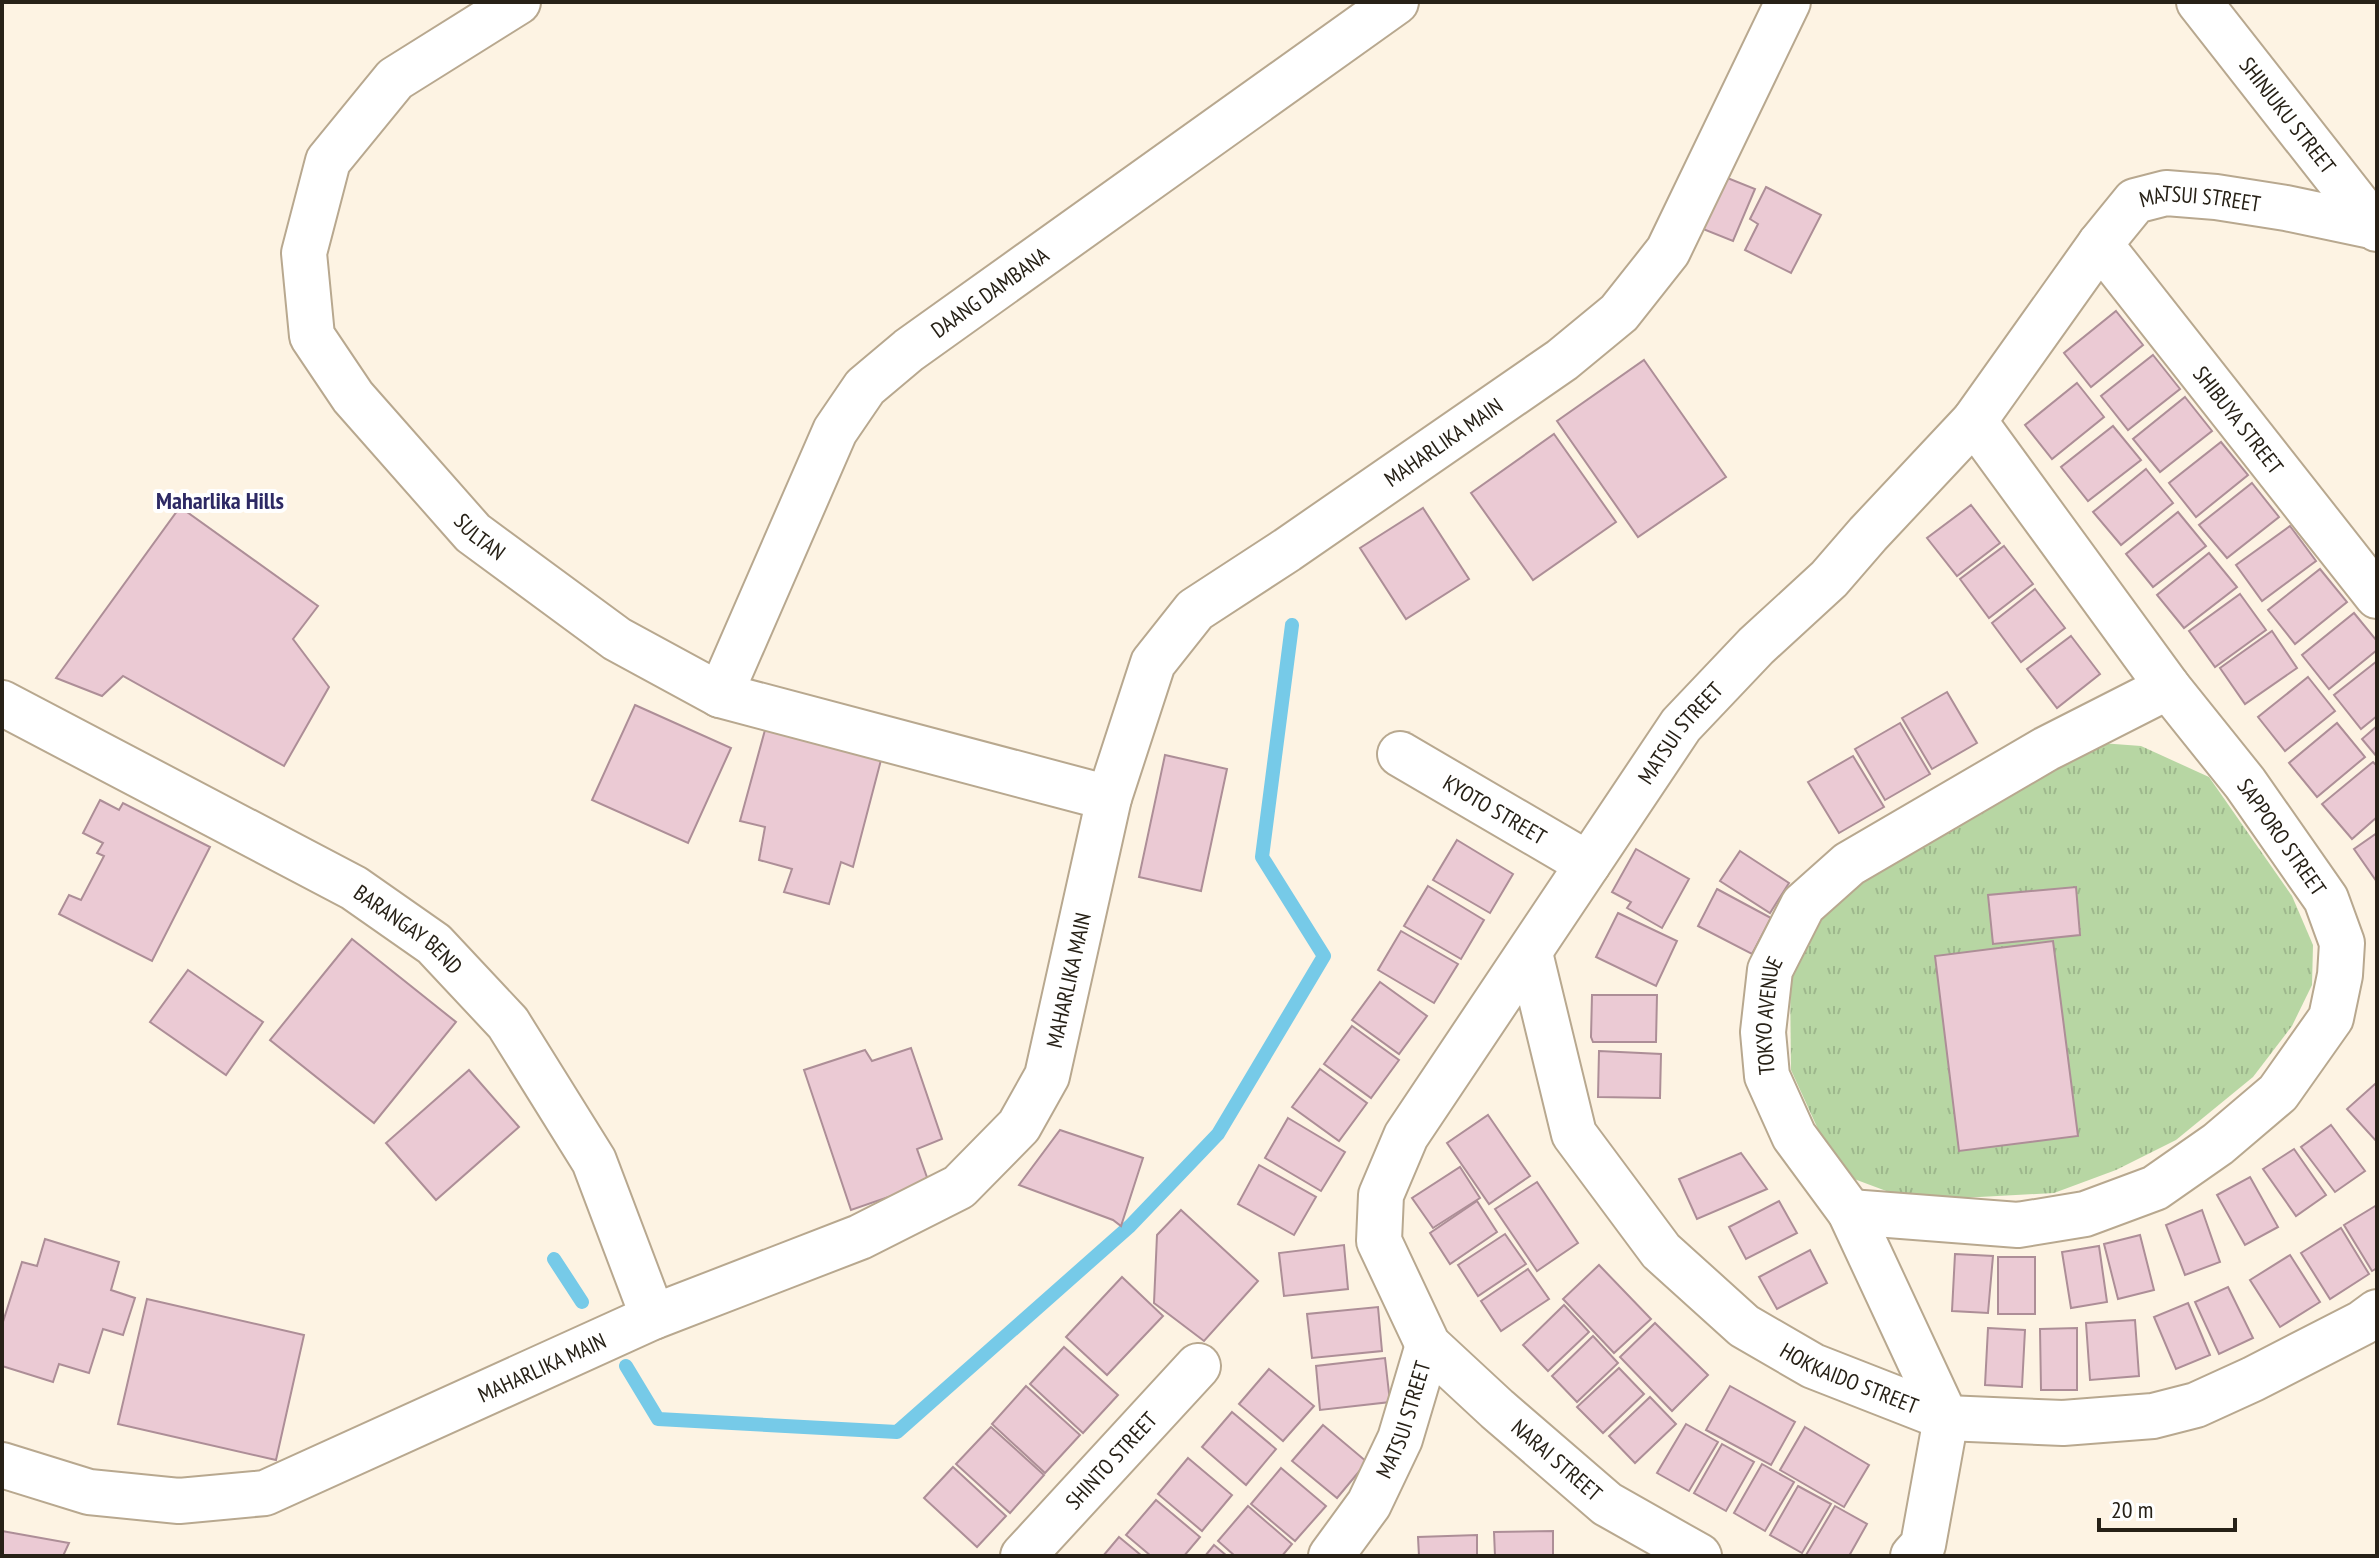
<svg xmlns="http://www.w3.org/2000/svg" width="2379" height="1558" font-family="'PT Sans Narrow',sans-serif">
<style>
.park{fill:url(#park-tufts)}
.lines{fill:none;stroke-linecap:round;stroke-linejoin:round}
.stream{stroke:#76cae8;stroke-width:14}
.building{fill:#ebcad4;stroke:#ad8e97;stroke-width:2}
.minor-casing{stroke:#b8a88f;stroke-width:48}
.minor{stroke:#fff;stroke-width:44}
.labels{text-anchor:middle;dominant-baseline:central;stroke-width:8;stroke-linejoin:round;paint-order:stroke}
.street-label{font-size:22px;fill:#272117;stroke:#fff}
.neighbourhood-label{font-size:24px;font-weight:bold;fill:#2d2964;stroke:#fff}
</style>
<defs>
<pattern id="park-tufts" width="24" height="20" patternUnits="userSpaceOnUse" patternTransform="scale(2)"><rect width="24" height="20" fill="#b7d6a3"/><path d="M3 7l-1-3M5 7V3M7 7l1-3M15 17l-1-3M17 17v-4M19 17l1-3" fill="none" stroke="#9db78c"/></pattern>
</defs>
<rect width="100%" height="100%" fill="#fdf3e3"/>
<!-- park -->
<polygon class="park" points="2101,743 2141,746 2209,777 2292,896 2313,945 2312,985 2292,1026 2253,1077 2176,1140 2116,1170 2054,1193 1961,1198 1889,1192 1838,1173 1791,1070 1790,977 1817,922 1849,885"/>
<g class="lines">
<!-- stream -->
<g class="stream">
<polyline points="554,1259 582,1302"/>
<polyline points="626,1366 658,1419 897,1432 1130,1226 1218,1134 1324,956 1262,857 1292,625"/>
</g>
</g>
<!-- building -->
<g class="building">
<polygon points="1715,173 1755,189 1733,241 1693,225"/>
<polygon points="1766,187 1821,215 1791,273 1745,250 1758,224 1750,219"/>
<polygon points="2116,311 2143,345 2091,387 2064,353"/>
<polygon points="2153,355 2180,389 2128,430 2101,396"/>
<polygon points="1644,360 1726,477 1638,537 1557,421"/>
<polygon points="2077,383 2104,417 2052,459 2025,425"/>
<polygon points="2185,397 2212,431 2160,472 2133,439"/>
<polygon points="2113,426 2141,460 2088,501 2061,467"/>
<polygon points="1554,434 1616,522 1533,580 1471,493"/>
<polygon points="2221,442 2248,475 2196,517 2169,483"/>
<polygon points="2146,469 2173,503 2121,545 2093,512"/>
<polygon points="2252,483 2279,517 2227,558 2199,525"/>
<polygon points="1971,505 2000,543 1957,576 1927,538"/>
<polygon points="180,507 318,606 293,639 329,687 284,766 123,676 102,696 56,678"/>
<polygon points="1423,508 1469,579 1406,619 1360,548"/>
<polygon points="2178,512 2206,546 2153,587 2126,554"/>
<polygon points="2290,526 2316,561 2262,601 2236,565"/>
<polygon points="2004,546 2033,584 1989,618 1960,579"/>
<polygon points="2209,553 2237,587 2184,628 2157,595"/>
<polygon points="2320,569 2347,602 2295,644 2268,610"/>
<polygon points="2035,589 2065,628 2021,662 1992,623"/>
<polygon points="2240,594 2266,630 2215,667 2189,631"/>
<polygon points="2354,613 2377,641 2377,650 2329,689 2302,655"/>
<polygon points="2272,631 2297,668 2245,704 2220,668"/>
<polygon points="2071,636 2100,674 2057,708 2027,669"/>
<polygon points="2377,661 2377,716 2361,729 2334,695"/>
<polygon points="2308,677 2335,711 2285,751 2258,717"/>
<polygon points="1947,692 1977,743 1932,769 1902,718"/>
<polygon points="635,705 731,748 688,843 592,800"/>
<polygon points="1900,723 1930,774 1885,800 1855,749"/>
<polygon points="2337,723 2365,757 2317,797 2289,763"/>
<polygon points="2377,726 2377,757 2362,739"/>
<polygon points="765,730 881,760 853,867 841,862 829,904 784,892 792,869 759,860 765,827 740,821"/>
<polygon points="1165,755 1227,769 1201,891 1139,877"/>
<polygon points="1853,756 1884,807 1839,833 1808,782"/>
<polygon points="2373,762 2377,766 2377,817 2352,839 2322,804"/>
<polygon points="100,800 119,810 123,803 210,847 152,961 59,914 69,895 81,900 104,856 97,853 103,843 83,833"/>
<polygon points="2377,833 2377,882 2354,849"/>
<polygon points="1457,840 1513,874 1490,913 1433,880"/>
<polygon points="1636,849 1689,879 1662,928 1627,908 1631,902 1612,892"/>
<polygon points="1740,851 1789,883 1770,913 1720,881"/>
<polygon points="1428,886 1484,920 1461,959 1404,926"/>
<polygon points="2076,887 2080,935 1993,944 1988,895"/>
<polygon points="1717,889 1771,918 1752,954 1698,926"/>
<polygon points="1618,913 1677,941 1656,986 1596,957"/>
<polygon points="1401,931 1458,964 1434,1003 1378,970"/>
<polygon points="352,939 456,1022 374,1123 270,1040"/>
<polygon points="2053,941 2078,1136 1959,1151 1935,956"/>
<polygon points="188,970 263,1022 226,1075 150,1022"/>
<polygon points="1380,982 1427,1016 1399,1054 1352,1020"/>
<polygon points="1592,995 1657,995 1656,1042 1593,1042 1591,1037"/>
<polygon points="1352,1026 1399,1060 1371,1098 1324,1064"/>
<polygon points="911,1048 942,1139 917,1149 929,1183 851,1210 804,1070 865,1050 872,1061"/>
<polygon points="1599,1051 1661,1054 1660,1098 1598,1097"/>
<polygon points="1320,1069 1367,1103 1339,1141 1292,1107"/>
<polygon points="469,1070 519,1127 436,1200 386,1143"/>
<polygon points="2375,1084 2377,1087 2377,1142 2347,1109"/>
<polygon points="1488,1115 1530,1176 1489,1204 1447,1143"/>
<polygon points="1288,1118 1345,1152 1321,1191 1265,1158"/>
<polygon points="2331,1125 2365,1171 2335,1192 2301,1147"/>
<polygon points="1060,1130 1143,1158 1121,1226 1113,1220 1019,1185"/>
<polygon points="2294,1149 2326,1195 2296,1216 2263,1169"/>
<polygon points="1741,1153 1767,1189 1697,1219 1679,1179"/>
<polygon points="1259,1165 1316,1197 1294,1235 1238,1204"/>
<polygon points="1460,1167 1480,1198 1433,1228 1412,1198"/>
<polygon points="2250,1177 2278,1227 2245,1245 2217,1195"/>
<polygon points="1537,1182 1578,1243 1537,1271 1495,1209"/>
<polygon points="1477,1201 1497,1232 1450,1264 1430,1233"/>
<polygon points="1779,1201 1797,1233 1746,1259 1729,1227"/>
<polygon points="2377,1205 2377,1268 2372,1271 2344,1225"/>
<polygon points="1181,1210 1258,1281 1204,1341 1154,1303 1157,1235"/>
<polygon points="2202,1210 2220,1262 2185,1275 2166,1225"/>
<polygon points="2341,1228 2369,1274 2330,1299 2301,1253"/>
<polygon points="1505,1234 1526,1264 1478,1296 1458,1265"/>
<polygon points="2140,1235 2154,1290 2118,1299 2104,1244"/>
<polygon points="45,1239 119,1262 111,1290 135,1298 123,1335 103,1329 89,1373 59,1364 53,1382 2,1366 2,1325 22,1262 37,1266"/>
<polygon points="1344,1245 1348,1289 1284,1296 1279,1253"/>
<polygon points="2099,1246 2107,1302 2071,1308 2062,1252"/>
<polygon points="1810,1250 1827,1283 1777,1309 1759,1277"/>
<polygon points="1955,1254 1993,1256 1988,1313 1952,1311"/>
<polygon points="2290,1255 2320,1302 2280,1327 2250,1280"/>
<rect x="1998" y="1257" width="37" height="57"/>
<polygon points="1599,1265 1651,1319 1614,1353 1563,1299"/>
<polygon points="1528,1269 1549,1299 1501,1331 1481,1301"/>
<polygon points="1122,1277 1163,1316 1107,1375 1066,1337"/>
<polygon points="2228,1287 2253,1338 2219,1354 2195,1302"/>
<polygon points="147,1299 304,1335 276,1460 118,1424"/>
<polygon points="2188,1303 2210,1355 2176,1369 2154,1317"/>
<polygon points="1564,1305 1589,1332 1548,1371 1523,1345"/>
<polygon points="1378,1307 1382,1351 1312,1358 1307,1314"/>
<polygon points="2135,1320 2139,1376 2090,1380 2086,1323"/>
<polygon points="1655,1323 1708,1375 1672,1411 1620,1357"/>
<polygon points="1988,1328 2025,1330 2022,1387 1985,1385"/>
<polygon points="2077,1328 2077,1390 2041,1390 2040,1329"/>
<polygon points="1593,1336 1618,1363 1577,1402 1552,1376"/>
<polygon points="1064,1347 1118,1395 1083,1433 1030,1384"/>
<polygon points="1385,1358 1390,1402 1320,1410 1316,1366"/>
<polygon points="1619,1368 1644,1394 1603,1433 1577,1407"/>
<polygon points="1269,1369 1314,1406 1283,1441 1239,1404"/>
<polygon points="1026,1386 1080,1435 1045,1473 992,1424"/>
<polygon points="1730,1386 1795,1422 1771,1465 1706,1430"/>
<polygon points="1650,1397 1676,1424 1635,1463 1609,1436"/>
<polygon points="1232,1412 1276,1449 1246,1485 1202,1447"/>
<polygon points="1686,1424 1718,1442 1689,1491 1657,1473"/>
<polygon points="1323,1425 1367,1462 1337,1498 1292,1461"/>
<polygon points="991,1427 1044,1475 1010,1513 956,1464"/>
<polygon points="1805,1427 1869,1465 1844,1507 1780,1470"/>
<polygon points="1722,1444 1754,1462 1726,1511 1694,1493"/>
<polygon points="1188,1458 1232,1495 1202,1531 1158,1494"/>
<polygon points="1762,1464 1794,1482 1765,1531 1734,1513"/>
<polygon points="953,1467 1006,1516 977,1547 924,1498"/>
<polygon points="1281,1468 1326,1506 1295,1541 1251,1504"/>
<polygon points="1798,1486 1831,1504 1802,1553 1770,1535"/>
<polygon points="1156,1500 1200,1537 1184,1556 1151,1556 1126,1535"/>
<polygon points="1248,1506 1292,1544 1282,1556 1235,1556 1218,1541"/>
<polygon points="1835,1506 1867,1524 1849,1556 1808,1556 1806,1555"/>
<polygon points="2,1531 69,1543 63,1556 2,1556"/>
<polygon points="1553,1531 1553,1556 1495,1556 1494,1532"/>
<polygon points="1477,1535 1477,1556 1419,1556 1418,1537"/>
<polygon points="1119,1537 1142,1556 1103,1556"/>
<polygon points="1214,1545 1227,1556 1205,1556"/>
</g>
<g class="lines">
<defs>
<g id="minor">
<path id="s1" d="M518,2l-123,77 -67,82 -24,92 8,83 41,61 120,136 144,106 103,56 389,103"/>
<path id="s2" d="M2199,2l178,227"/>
<path id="s3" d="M2100,244l277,352"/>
<path id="s4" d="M720,695l115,-264 30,-44 44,-37 487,-348"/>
<path id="s5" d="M2,703l352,185 80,56 74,79 86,138 59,156"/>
<path id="s6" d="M1400,754l188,110"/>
<path id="s7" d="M1530,953l44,181 87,117 83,75 69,40 133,52 117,5 90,-7 43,-11 57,-26 109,-56 15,-11"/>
<polyline points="1850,1212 2018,1225 2085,1214 2155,1188 2218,1144 2278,1093 2331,1018 2340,975 2342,943 2326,899 2245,783 2168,687 1974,421"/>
<path id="s8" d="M2,1465l87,27 90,9 86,-8 388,-176 207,-80 99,-50 60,-61 28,-50 62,-278 44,-135 42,-53 92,-60 275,-190 57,-47 49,-62 120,-249"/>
<path id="s9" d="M1023,1556l175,-190"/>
<path id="s10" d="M1331,1556l38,-52 31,-65 28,-94"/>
<path id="s11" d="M1699,1556l-92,-52 -110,-95 -69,-64 -49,-104 2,-46 25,-59 275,-411 75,-79 73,-67 39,-45 106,-113 126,-177 35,-43 31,-8 50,4 70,11 90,19"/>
<path id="s12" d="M1913,1556l10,-11 23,-127 -96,-206 -56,-76 -27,-60 -4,-44 7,-62 33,-65 46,-41 197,-115 122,-62"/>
</g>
</defs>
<!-- minor casing -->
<use href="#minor" class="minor-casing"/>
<!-- minor -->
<use href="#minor" class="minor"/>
</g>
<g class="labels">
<!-- street labels -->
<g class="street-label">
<text stroke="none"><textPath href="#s2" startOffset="144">SHINJUKU STREET</textPath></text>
<text stroke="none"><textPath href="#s11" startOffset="1826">MATSUI STREET</textPath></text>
<text stroke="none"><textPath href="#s4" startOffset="498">DAANG DAMBANA</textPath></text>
<text stroke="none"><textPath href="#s3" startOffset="224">SHIBUYA STREET</textPath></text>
<text stroke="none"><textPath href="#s8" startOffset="1964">MAHARLIKA MAIN</textPath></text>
<text stroke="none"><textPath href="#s1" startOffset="692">SULTAN</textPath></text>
<text stroke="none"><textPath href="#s11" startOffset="1058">MATSUI STREET</textPath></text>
<text stroke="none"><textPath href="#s6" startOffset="110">KYOTO STREET</textPath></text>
<text transform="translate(2282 837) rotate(55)">SAPPORO STREET</text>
<text stroke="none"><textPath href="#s5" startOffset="466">BARANGAY BEND</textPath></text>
<text stroke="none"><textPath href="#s8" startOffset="1268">MAHARLIKA MAIN</textPath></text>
<text stroke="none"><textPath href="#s12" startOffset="592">TOKYO AVENUE</textPath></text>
<text stroke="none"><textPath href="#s8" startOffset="572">MAHARLIKA MAIN</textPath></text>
<text stroke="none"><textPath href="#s7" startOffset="562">HOKKAIDO STREET</textPath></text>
<text stroke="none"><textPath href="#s10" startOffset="156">MATSUI STREET</textPath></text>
<text transform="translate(1557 1460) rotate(41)">NARAI STREET</text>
<text stroke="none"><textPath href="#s9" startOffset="130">SHINTO STREET</textPath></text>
</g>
<!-- neighbourhood labels -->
<g class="neighbourhood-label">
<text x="220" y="500">Maharlika Hills</text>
</g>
</g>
<!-- border -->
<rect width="2379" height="1558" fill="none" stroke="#272117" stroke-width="8"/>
<!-- scale -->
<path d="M2099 1518v12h136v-12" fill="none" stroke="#272117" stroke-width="4"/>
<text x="2111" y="1518" font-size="24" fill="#272117" stroke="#ffffff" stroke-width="6" paint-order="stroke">20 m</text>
</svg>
